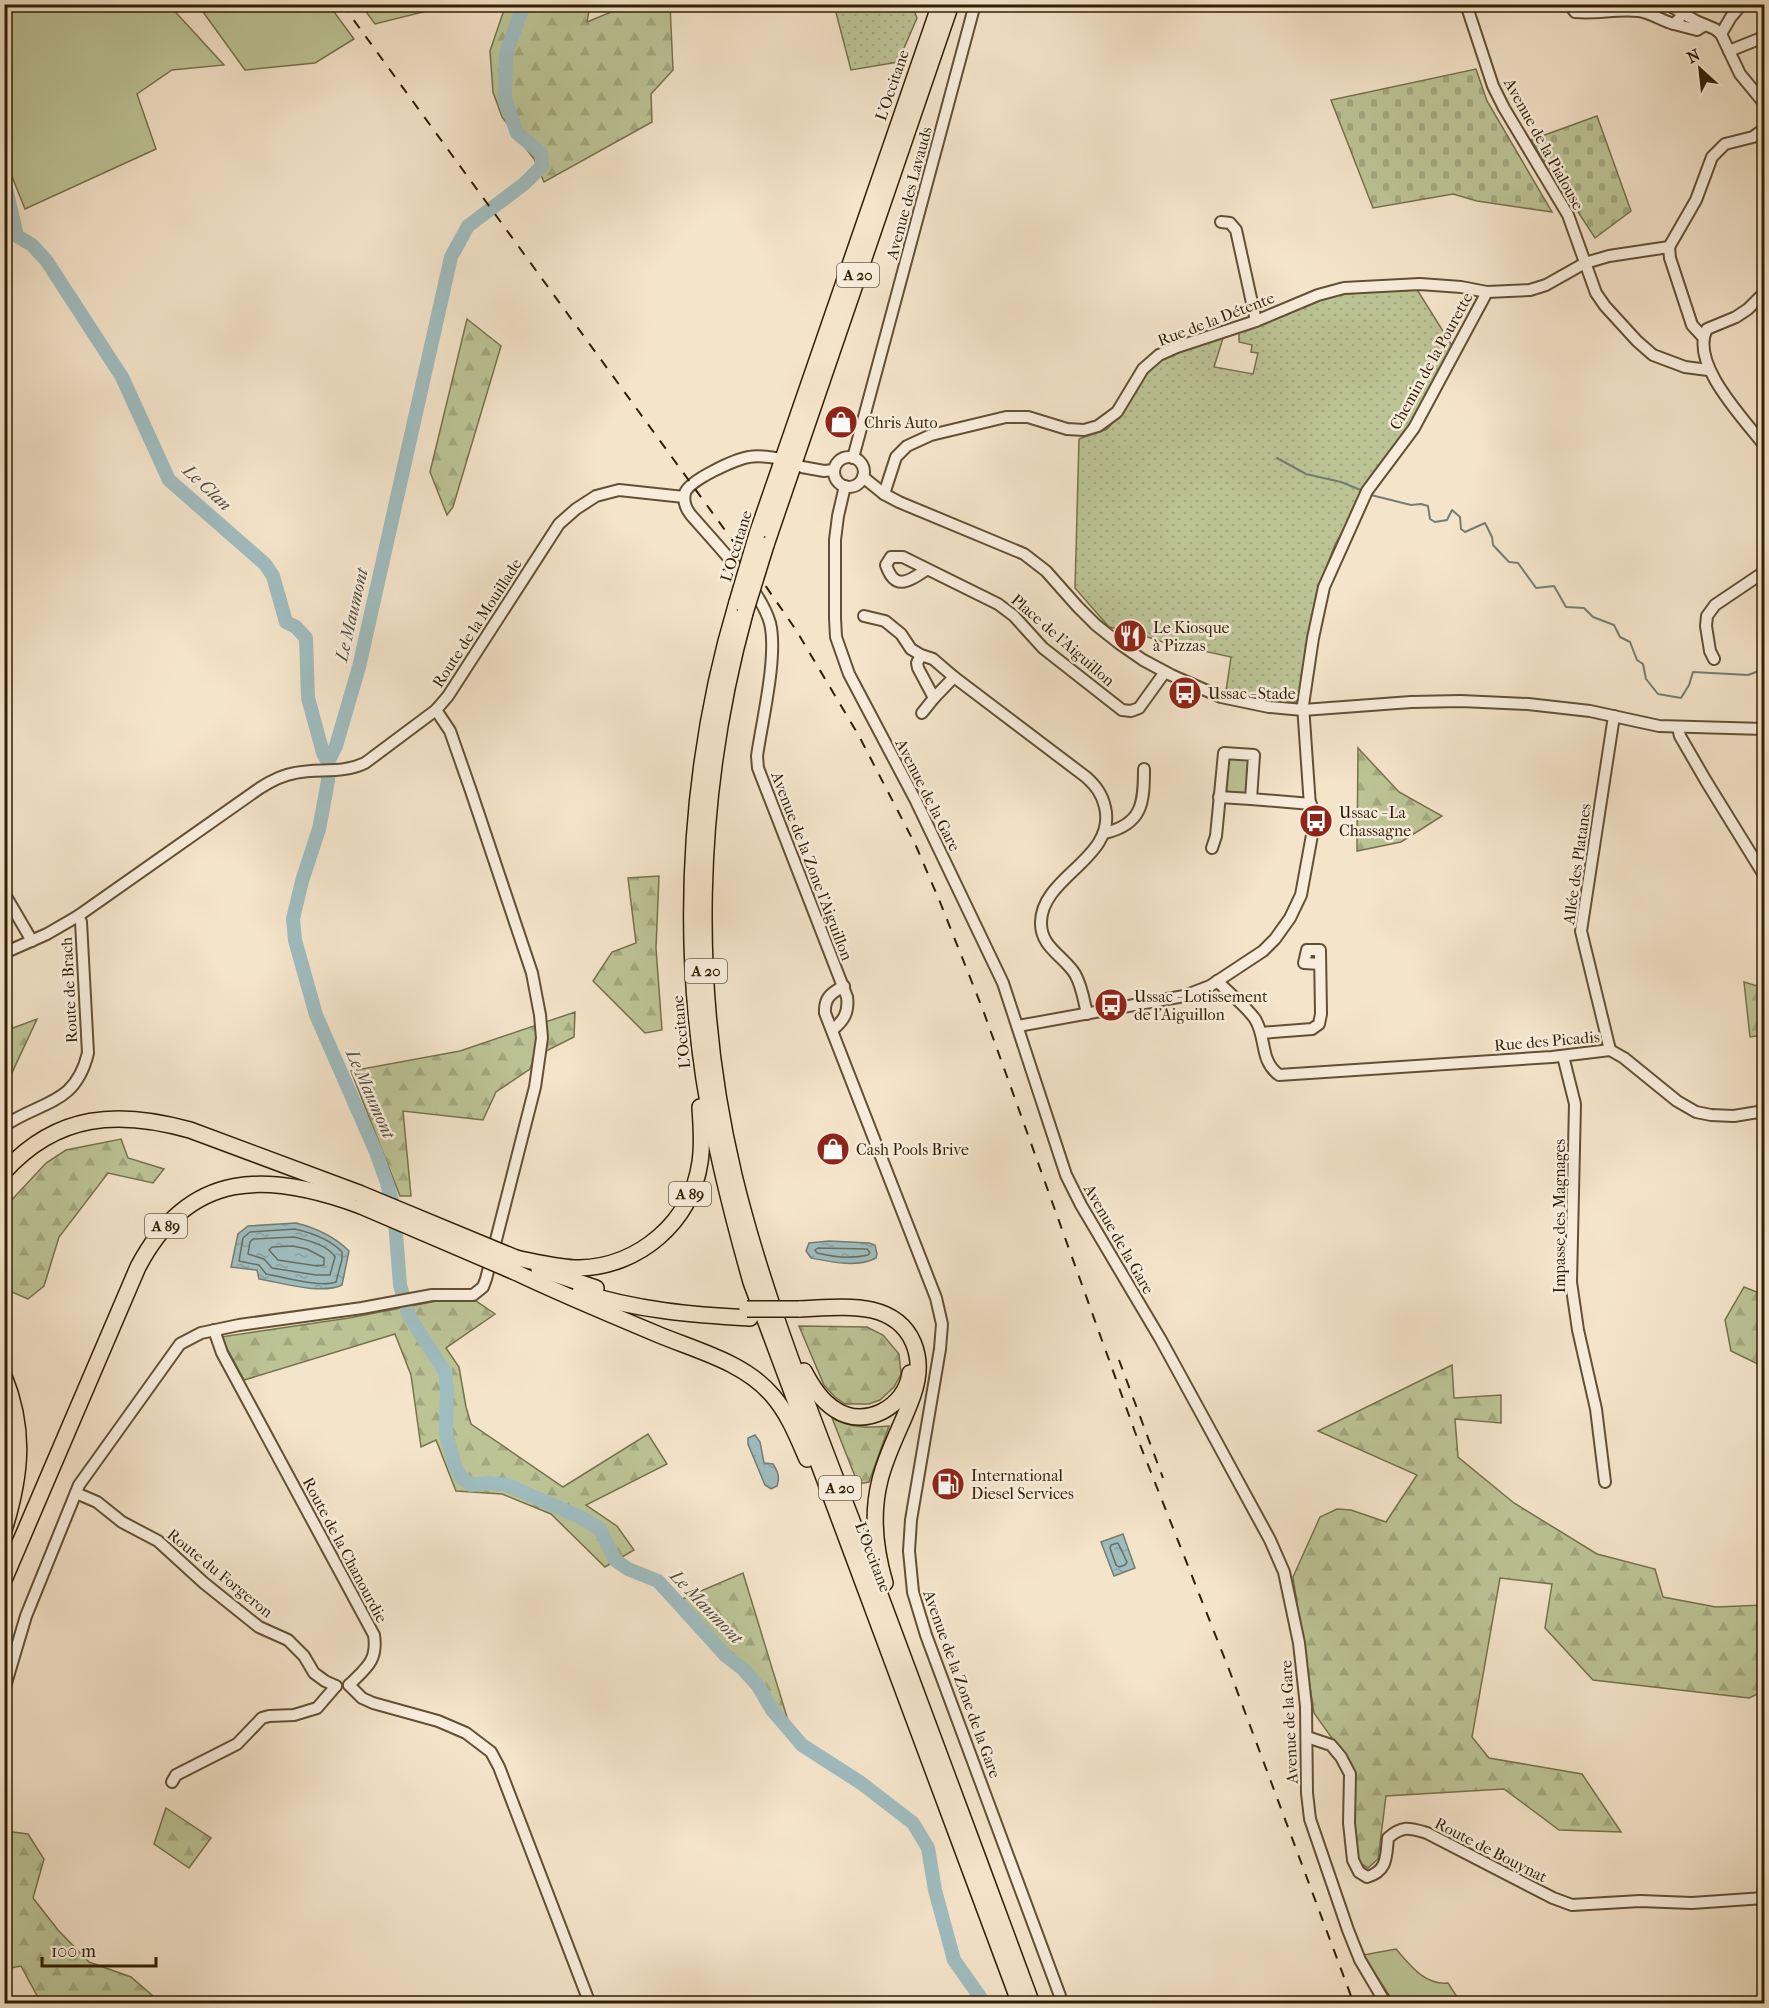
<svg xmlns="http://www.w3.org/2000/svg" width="1769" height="2008" font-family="'IM FELL French Canon',serif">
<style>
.grass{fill:#bcc496;stroke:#76724c;stroke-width:1.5}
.forest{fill:url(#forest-firs);stroke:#76724c;stroke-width:1.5}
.cemetery{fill:url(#cemetery-stones);stroke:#76724c;stroke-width:1.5}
.park{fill:url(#park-dots);stroke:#76724c;stroke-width:1.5}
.water{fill:url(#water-ripples);stroke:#737d73;stroke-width:1.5}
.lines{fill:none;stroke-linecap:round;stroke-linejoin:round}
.shore{stroke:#686e60;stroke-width:1.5}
.stream{stroke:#737d73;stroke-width:2}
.river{stroke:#9fbcbf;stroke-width:14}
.minor-casing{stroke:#625034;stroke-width:14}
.highway-casing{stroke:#311f02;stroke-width:18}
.minor{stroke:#f8eddd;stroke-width:10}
.highway{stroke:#f4e4ca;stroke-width:15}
.rail{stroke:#311f02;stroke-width:2;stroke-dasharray:10 10;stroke-linecap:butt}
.highway-bridge-casing{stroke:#311f02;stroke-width:18;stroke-linecap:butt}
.highway-bridge{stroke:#f4e4ca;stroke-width:15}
.labels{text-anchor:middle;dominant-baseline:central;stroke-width:5;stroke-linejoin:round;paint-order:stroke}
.shield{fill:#f8eddd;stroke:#6d5d44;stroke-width:1.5}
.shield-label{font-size:15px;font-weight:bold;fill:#311f02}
.street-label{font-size:16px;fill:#311f02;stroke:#f8eddd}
.poi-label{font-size:16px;fill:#311f02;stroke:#f8eddd;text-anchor:start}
.water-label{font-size:18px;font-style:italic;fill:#524e3b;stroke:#f8eddd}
</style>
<defs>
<pattern id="forest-firs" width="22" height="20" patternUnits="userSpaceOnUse" patternTransform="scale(1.5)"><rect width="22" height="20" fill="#bcc496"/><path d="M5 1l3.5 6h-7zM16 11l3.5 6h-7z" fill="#a2a880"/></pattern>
<pattern id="cemetery-stones" width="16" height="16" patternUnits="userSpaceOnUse" patternTransform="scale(1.5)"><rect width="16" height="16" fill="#bcc496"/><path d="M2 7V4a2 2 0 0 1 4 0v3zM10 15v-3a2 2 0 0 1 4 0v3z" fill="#a2a880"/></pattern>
<pattern id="park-dots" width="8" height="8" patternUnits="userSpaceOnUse" patternTransform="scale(1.5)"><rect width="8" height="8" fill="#bcc496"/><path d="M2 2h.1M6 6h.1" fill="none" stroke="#a2a880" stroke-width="1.8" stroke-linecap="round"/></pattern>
<pattern id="water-ripples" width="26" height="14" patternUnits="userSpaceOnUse" patternTransform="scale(1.5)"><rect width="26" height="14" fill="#9fbcbf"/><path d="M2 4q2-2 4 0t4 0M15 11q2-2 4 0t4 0" fill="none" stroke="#89a1a2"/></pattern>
</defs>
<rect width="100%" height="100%" fill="#f4e4ca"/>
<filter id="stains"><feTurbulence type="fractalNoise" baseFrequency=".00333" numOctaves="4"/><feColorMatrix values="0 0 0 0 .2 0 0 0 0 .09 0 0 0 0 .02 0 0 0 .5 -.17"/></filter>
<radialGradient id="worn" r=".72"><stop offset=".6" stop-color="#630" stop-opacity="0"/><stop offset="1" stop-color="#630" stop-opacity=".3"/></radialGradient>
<!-- grass -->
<g class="grass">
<polygon points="4,5 169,5 224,65 172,70 137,94 156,149 25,209 5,159"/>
<polygon points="198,5 329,5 354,39 315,63 245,70"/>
<polygon points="361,5 451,5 375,24"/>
<polygon points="1230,756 1249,759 1248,790 1243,794 1226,791 1224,789 1226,759"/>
<path d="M1396,1949c14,16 28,36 52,34l13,20h-67l-31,-48z"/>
</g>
<!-- forest -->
<g class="forest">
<polygon points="506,4 590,5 587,22 628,5 670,5 673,70 651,94 652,122 544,182 534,159 502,117 493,92 490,51"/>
<polygon points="467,319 501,346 453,507 447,515 430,472"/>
<polygon points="1358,748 1399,792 1442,816 1401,842 1357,851"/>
<polygon points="659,876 656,948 662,1030 645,1033 593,981 612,952 636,943 628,878"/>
<polygon points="1744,982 1764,988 1764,1035 1750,1037"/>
<polygon points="4,1010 13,1028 37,1019 10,1077 5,1078"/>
<polygon points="575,1012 574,1037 534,1057 530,1069 496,1092 483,1120 403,1111 411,1196 400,1196 351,1071 460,1051"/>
<polygon points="121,1139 128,1158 164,1169 153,1183 108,1173 59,1237 44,1286 28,1299 5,1289 6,1206 46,1163 66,1150"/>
<polygon points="1744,1287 1764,1295 1764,1367 1731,1351 1725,1320"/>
<polygon points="442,1300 476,1301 495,1314 446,1348 459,1367 466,1407 471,1424 563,1487 648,1434 667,1464 586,1505 617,1526 634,1550 605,1567 551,1514 502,1494 456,1491 436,1440 421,1447 411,1375 395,1334 244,1380 221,1337 349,1318"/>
<polygon points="799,1326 867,1327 883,1335 899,1354 901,1374 894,1387 880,1400 869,1404 845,1404 835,1397 824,1385"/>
<polygon points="1452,1365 1454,1398 1501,1395 1501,1423 1455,1419 1458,1457 1514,1503 1597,1554 1655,1569 1663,1597 1716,1607 1764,1605 1764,1691 1749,1698 1593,1680 1545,1628 1552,1584 1500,1578 1472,1737 1489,1758 1582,1774 1621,1832 1559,1830 1504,1789 1386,1796 1378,1859 1368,1868 1360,1863 1354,1851 1354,1769 1314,1713 1293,1577 1320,1517 1337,1509 1351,1510 1386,1522 1417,1475 1318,1431"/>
<path d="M832,1418c18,10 36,10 57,8l-20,56 -11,2z"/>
<polygon points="743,1573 790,1727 682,1599"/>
<polygon points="166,1808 211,1838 189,1868 154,1844"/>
<polygon points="5,1831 28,1834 44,1859 33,1898 58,1930 89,1962 131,1977 161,2003 41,2003 21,1966 5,1969"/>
</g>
<!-- cemetery -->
<g class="cemetery">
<polygon points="1476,69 1487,101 1552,212 1477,201 1453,194 1373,208 1331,100"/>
<polygon points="1597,116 1631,211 1595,238 1531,140"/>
</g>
<!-- park -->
<g class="park">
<polygon points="834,5 912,5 917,18 898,62 851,70"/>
<polygon points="1416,288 1453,347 1414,422 1370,478 1334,547 1316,595 1299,699 1296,702 1242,695 1226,691 1231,657 1163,642 1129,631 1109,627 1075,588 1079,439 1107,429 1116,419 1145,373 1160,357 1224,335 1214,367 1253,374 1258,353 1251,352 1252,345 1239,342 1239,331 1310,302 1336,295"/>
</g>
<!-- water -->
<g class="water">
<path d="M296,1223c20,5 38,13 53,28l-7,34c-21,10 -59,-2 -83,-6l-2,-9 -26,-3 7,-33 10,-8z"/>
<path d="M829,1241l40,2 6,2 2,9 -1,4c-19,10 -45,4 -65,0l-5,-7 3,-8z"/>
<path d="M755,1435l5,7 4,21 9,1c5,8 7,13 4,22l-6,3 -6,-4 -17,-41v-6z"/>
<polygon points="1123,1534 1135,1568 1114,1576 1101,1542"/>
</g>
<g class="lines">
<!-- shore -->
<g class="shore">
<path d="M295,1229c17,4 35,10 47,23v7l-6,23c-16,6 -52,-5 -70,-8l-7,-9 -20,-4 4,-23 7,-6z"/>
<path d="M294,1237c13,3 34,8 41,20l-5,18h-14l-44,-7 -8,-9 -16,-5 2,-12 3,-3z"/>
<polygon points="293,1246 307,1249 324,1258 324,1265 317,1266 278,1260 269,1250 272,1247"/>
<path d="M818,1248l49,1 3,4 -2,2c-17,4 -35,2 -51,-2l-2,-3z"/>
<polygon points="1118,1543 1127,1562 1125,1565 1119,1567 1116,1565 1110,1548 1111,1545"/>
</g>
<!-- stream -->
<g class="stream">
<polyline points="1277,458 1306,474 1341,482 1363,491"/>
<polyline points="1371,495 1411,505 1421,504 1428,506 1430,519 1435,522 1447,520 1452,510 1460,517 1461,529 1465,532 1485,523 1492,537 1493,545 1509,562 1518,563 1536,588 1554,586 1566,607 1584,608 1593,617 1614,625 1620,637 1630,642 1637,660 1643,664 1646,679 1658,694 1681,698 1689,685 1693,672 1748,675 1764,669"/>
</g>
<!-- river -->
<g class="river">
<polyline points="524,4 506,53 505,100 517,133 541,153 542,166 524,184 468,226 451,257 359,667 336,746 328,762 328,781 319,829 302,881 293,919 295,940 316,1015 376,1152 387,1183 394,1208 400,1285 409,1316 445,1372 447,1389 446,1433 455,1466 461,1477 471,1485 487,1483 507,1485 582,1518 600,1529 615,1560 628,1569 658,1581 726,1656 743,1669 758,1686 772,1710 802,1745 861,1783 913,1823 928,1848 935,1890 954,1960 985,2004"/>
<polyline points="4,180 17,236 32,245 46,260 122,377 169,480 265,564 273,576 286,622 296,627 306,638 308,698 323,753 328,762"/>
</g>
<defs>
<g id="minor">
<polyline points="1466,4 1493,86 1504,108 1568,215 1596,293 1605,306 1637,341 1653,355 1685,367 1708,370"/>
<path d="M1569,4l6,8c21,2 42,-3 63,-1 12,1 24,10 36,13"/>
<polyline points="1667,4 1696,21 1715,29 1721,34 1740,74 1764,103"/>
<polyline points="1679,19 1674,24 1697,30 1705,25"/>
<polyline points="1721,34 1731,17 1742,4"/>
<polyline points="1729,51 1764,37"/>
<polyline points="1221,222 1230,223 1236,230 1256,321"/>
<polyline points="1669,247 1670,258 1692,325 1703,337"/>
<path d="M1764,293l-16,16 -12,8 -29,12c-18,34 37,90 57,116"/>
<circle cx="849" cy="472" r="15"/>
<path d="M777,458c-9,-1 -18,-3 -28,-1 -13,2 -60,23 -64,36 -2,8 1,16 6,22 24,28 69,73 79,108 8,33 -8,98 -13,133l1,12 89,229c2,15 -3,24 -15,33"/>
<polyline points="853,458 975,4"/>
<polyline points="802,467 824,471 834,470"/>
<polyline points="863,477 884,494 899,502 1024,554 1046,571 1077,606 1096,625 1120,644 1143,660 1171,675 1221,697 1269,707 1303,710 1411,702 1461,701 1528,704 1590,711 1659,726 1764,729"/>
<polyline points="845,486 838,516 835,540 835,618 836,637 849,674 916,801 1003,983 1066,1175 1081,1205 1161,1340 1208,1426 1270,1540 1284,1572 1299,1643 1306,1706 1307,1793 1310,1819 1348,1930 1360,1960 1386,2004"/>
<polyline points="884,494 896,457 907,446 931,435 1006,417 1028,417 1067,429 1084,430 1098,426 1117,412 1143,369 1159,355 1177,347 1256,321 1318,295 1344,288 1420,284 1461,287 1487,292 1530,290 1546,285 1585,263 1609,256 1669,247 1696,200 1712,157 1725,144 1753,137 1764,129"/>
<path d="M926,570c-17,11 -31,22 -40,-5l5,-8h12l95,47 16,12 29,32 79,62 9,1 8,-3 26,-36"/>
<polyline points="864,616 885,621 901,634 911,649 921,655 933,659 954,677 934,698 918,668 917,663 921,655"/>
<polyline points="1714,659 1710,651 1706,626 1707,616 1715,605 1764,572"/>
<path d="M954,677l132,100c10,9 16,17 19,30 12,51 -63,69 -64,115 -1,25 23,34 34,52 7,12 9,27 12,40"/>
<polyline points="922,713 934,698"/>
<polyline points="1678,728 1680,736 1706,781 1764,875"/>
<polyline points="1219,797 1251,799"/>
<path d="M1105,833c37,-9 39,-29 39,-64"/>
<polyline points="1212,848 1216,836 1224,753 1254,755 1251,799 1311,804"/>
<polyline points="4,893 32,941"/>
<path d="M4,953l43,-19 31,-18 182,-128c11,-7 22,-13 35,-15 24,-5 47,1 70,-10l71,-53 12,-14 111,-172 17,-15 20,-13 23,-6 65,7"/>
<path d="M1217,981c12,12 28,24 38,38 12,19 4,41 24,56l273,-18 58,-7 14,8 53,43 19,11 15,3 23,1 30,-5"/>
<path d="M844,986c-13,7 -20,12 -19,27l111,285 6,26 -2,25 -29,171 -2,31 4,41 13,43 137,369"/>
<polyline points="1018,1026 1184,996 1210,986 1263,951 1275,939 1290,918 1301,895 1312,835 1303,705 1313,638 1324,587 1367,491 1414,428 1487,292"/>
<polyline points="1261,1033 1312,1029 1319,1024 1321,1014 1320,950 1307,950 1304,963 1320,964"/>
<polyline points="1610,1050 1581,931 1614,716"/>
<polyline points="1563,1056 1575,1104 1571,1282 1578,1330 1596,1409 1605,1482"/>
<path d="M4,1126c38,-26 71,-20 84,-73l-7,-131 -3,-6"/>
<path d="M214,1330l8,23 152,282c4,26 -8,33 -25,50"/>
<polyline points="76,1493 97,1502 122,1522 158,1541 204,1583 259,1627 288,1640 304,1656 314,1673 325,1681 336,1686"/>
<polyline points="349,1685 362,1698 373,1703 438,1721 466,1733 491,1752 499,1767 590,2004"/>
<polyline points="4,1690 26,1616 79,1485 180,1344 201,1333 239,1325 362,1308 432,1295 473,1295 483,1287 486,1279 535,1087 542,1038 540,1015 532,973 471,791 450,731 436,710"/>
<path d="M1307,1737l24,8 10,12 9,17 -1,49 4,37 6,12 8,5c21,-6 19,-21 21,-39 15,-13 22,-10 39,-5l126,65 19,7 68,-4 52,2 72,-5"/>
<polyline points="172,1782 176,1775 237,1744 262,1718 269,1716 294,1715 317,1708 336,1686"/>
</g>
<g id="highway">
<polyline points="757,534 940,4"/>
<polyline points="766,545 951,4"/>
<path d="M737,602c-46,153 -57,319 -33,477 11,69 28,136 47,203l269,722"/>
<path d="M745,613c-50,182 -55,377 -11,562 32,132 85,258 133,385 56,148 110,296 165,444"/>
<path d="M4,1172c53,-59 115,-62 186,-42l169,63"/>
<path d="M516,1258c20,4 42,10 63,10 60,-1 113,-47 121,-106 3,-19 1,-37 0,-55"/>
<polyline points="539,1269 596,1288"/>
<path d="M515,1272c46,22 94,42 142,62 38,16 87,28 115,61 16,18 25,41 35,64"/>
<path d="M580,1292c55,18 113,23 170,26"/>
<path d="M799,1309c24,-1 50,-4 73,1 42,10 54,48 41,85 -10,29 -26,56 -33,85 -9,35 -5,69 5,103"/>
<path d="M804,1371c8,15 17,30 32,39 29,19 70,-3 74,-37"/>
<path d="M4,1376c22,54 17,100 0,154"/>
<path d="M4,1580l134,-313c52,-99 130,-95 223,-61"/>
</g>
</defs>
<!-- minor casing -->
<use href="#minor" class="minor-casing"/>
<!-- highway casing -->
<use href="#highway" class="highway-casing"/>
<!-- minor -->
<use href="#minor" class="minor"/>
<!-- highway -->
<use href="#highway" class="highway"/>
<!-- rail -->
<g class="rail">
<polyline points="342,4 765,585 796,630 859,736 916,846 940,902 983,1010 1135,1432 1230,1672 1354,2004"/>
<polyline points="1119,1360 1163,1478"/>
</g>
<defs>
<g id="highway-bridge">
<polyline points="737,602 757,534"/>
<polyline points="745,613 766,545"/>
<polyline points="359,1193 516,1258"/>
<polyline points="361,1206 515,1272"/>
<polyline points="747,1309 799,1309"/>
</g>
</defs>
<!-- highway-bridge casing -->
<use href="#highway-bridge" class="highway-bridge-casing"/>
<!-- highway-bridge -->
<use href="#highway-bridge" class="highway-bridge"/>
</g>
<!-- icons -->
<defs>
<symbol id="shop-disc" viewBox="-11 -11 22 22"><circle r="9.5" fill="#8f2418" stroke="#f8eddd"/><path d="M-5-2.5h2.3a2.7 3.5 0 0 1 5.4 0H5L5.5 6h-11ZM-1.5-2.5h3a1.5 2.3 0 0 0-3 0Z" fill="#fff"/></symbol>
<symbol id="restaurant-disc" viewBox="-11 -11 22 22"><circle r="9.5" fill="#8f2418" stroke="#f8eddd"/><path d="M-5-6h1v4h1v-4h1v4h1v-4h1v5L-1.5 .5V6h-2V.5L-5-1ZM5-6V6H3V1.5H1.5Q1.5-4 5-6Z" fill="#fff"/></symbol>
<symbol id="bus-disc" viewBox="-11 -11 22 22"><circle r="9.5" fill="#8f2418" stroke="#f8eddd"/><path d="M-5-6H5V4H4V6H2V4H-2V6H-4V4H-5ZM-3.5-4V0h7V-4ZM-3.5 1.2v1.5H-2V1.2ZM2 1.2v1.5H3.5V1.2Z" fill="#fff"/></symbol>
<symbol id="fuel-disc" viewBox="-11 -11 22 22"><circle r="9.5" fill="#8f2418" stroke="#f8eddd"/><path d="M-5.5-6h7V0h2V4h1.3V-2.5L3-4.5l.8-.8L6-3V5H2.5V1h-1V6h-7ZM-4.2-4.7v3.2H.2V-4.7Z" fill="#fff"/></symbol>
</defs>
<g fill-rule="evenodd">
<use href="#shop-disc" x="822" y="403" width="38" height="38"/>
<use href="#restaurant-disc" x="1111" y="617" width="38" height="38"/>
<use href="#bus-disc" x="1166" y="674" width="38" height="38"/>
<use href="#bus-disc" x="1297" y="802" width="38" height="38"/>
<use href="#bus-disc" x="1092" y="986" width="38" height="38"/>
<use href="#shop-disc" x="814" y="1130" width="38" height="38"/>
<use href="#fuel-disc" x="929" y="1465" width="38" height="38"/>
</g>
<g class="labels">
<!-- shield labels -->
<g class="shield">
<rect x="837" y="263" width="42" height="24" rx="4.5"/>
<rect x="685" y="959" width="42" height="24" rx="4.5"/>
<rect x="669" y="1182" width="42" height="24" rx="4.5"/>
<rect x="145" y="1214" width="42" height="24" rx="4.5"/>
<rect x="819" y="1476" width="42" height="24" rx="4.5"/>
</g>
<g class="shield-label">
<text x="858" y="275">A 20</text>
<text x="706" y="971">A 20</text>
<text x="690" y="1194">A 89</text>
<text x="166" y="1226">A 89</text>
<text x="840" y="1488">A 20</text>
</g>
<!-- street labels -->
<g class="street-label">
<text transform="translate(892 85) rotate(-71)">L'Occitane</text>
<text transform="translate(1544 144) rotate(61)">Avenue de la Pialouse</text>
<text transform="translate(909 193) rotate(-75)">Avenue des Lavauds</text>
<text transform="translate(1216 319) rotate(-21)">Rue de la Détente</text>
<text transform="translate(1431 361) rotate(-61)">Chemin de la Pourette</text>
<text transform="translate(736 546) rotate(-73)">L'Occitane</text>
<text transform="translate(477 623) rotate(-57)">Route de la Mouillade</text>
<text transform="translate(1063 640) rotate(41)">Place de l'Aiguillon</text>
<text transform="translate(928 795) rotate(63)">Avenue de la Gare</text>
<text transform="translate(1577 864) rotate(-82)">Allée des Platanes</text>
<text transform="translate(812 866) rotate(69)">Avenue de la Zone l'Aiguillon</text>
<text transform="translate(69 990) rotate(-93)">Route de Brach</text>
<text transform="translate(681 1032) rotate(-96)">L'Occitane</text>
<text transform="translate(1547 1041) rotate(-5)">Rue des Picadis</text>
<text transform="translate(1559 1216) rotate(-90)">Impasse des Magnages</text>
<text transform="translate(1119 1239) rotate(60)">Avenue de la Gare</text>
<text transform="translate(345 1550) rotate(62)">Route de la Chanourdie</text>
<text transform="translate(873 1557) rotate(69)">L'Occitane</text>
<text transform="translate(220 1573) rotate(39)">Route du Forgeron</text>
<text transform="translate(962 1684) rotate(70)">Avenue de la Zone de la Gare</text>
<text transform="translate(1289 1722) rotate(-93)">Avenue de la Gare</text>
<text transform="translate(1491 1850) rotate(27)">Route de Bouynat</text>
</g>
<!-- poi labels -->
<g class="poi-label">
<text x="864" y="422">Chris Auto</text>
<text x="1153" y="627">Le Kiosque<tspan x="1153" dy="18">à Pizzas</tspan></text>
<text x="1208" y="693">Ussac - Stade</text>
<text x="1339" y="812">Ussac - La<tspan x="1339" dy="18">Chassagne</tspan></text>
<text x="1134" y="996">Ussac - Lotissement<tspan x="1134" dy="18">de l'Aiguillon</tspan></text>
<text x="856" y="1149">Cash Pools Brive</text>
<text x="971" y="1475">International<tspan x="971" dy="18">Diesel Services</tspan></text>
</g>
<!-- water labels -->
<g class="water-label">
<text transform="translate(207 488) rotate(43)">Le Clan</text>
<text transform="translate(352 615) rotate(-77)">Le Maumont</text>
<text transform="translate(370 1094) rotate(66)">Le Maumont</text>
<text transform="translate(706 1607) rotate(46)">Le Maumont</text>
</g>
</g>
<!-- margin -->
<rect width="1769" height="2008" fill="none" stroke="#f4e4ca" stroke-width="24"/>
<rect x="6" y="6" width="1757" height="1996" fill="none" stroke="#311f02" stroke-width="3"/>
<rect x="12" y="12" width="1745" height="1984" fill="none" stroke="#311f02" stroke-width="1.5"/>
<!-- north arrow -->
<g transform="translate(1700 69) rotate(333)" stroke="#f8eddd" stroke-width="4.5" paint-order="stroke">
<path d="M0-4.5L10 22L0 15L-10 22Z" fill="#311f02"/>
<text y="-9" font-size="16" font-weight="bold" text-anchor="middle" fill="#311f02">N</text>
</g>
<!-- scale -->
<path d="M42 1957v9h114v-9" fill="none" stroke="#311f02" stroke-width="3"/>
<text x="51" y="1957" font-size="18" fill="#311f02" stroke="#f8eddd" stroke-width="4.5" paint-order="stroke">100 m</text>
<rect width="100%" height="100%" filter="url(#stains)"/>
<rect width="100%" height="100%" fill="url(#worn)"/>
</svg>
